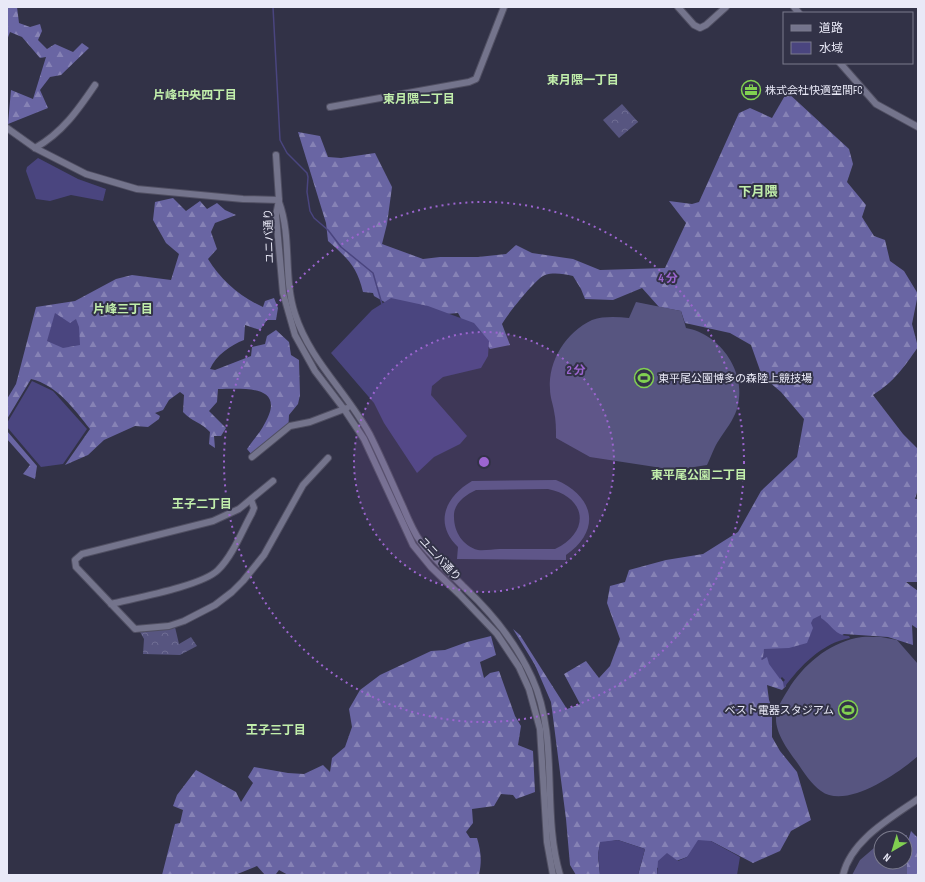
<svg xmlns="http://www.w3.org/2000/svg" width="925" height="882" font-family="'Sofia Sans Condensed','Noto Sans JP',sans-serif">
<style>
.forest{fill:url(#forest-firs)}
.park{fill:url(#park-crowns)}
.garden{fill:#575580;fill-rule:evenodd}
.water{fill:#4a457f}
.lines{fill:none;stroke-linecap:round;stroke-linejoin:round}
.stream{stroke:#4a457f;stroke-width:1.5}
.tertiary-casing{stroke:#504f62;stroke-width:8}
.tertiary{stroke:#74748c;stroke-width:6}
.ring{fill:none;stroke:#9c65d0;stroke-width:2;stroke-dasharray:2 4}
.labels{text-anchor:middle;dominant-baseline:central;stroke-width:4;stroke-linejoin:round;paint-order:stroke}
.poi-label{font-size:11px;fill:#e9e9f7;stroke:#323247;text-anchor:start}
.street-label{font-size:11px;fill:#e9e9f7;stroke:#323247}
.neighbourhood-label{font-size:12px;font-weight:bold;fill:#c1eeab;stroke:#323247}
.quarter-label{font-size:13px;font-weight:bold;fill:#c1eeab;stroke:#323247}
.centre{fill:#9c65d0;stroke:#323247;stroke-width:2}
.ring-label{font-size:12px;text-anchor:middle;font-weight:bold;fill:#9c65d0;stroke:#323247;stroke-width:4;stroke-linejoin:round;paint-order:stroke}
</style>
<defs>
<pattern id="forest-firs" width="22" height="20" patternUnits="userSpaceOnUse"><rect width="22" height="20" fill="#6965a3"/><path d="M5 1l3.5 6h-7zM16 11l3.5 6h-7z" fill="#8682b5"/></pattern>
<pattern id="park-crowns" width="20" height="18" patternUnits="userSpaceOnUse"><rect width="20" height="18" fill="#575580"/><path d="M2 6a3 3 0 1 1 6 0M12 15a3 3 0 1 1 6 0" fill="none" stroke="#6f6d93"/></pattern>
</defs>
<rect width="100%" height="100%" fill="#323247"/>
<!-- forest -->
<g class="forest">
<polygon points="7,7 17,7 19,23 30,27 40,24 42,31 38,40 47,49 55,44 73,52 82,43 89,48 61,75 50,77 40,90 48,108 8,124 11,90 33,99 46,57 40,58 22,37 10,32 7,40"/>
<path d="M787,92l62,57 4,15 -6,18 19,23 -4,12 12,19 11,4 5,21 14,10 14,23 -6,30 6,23c-14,20 -23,34 -45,48l30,39 15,15v40l-3,10h3v83h-12l12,9v38l-6,-4 1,20 -25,-8 -44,-3 -6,3 -27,4 -39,25 14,20 -4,4 -15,-5 2,15 3,8v29l8,14 17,21 14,48 -20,11 -11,20 -27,12 -42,-22 -24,16 -30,11v7h-19l7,-26 -27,-9 -18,3 -2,12 2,20h-24l-6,-10 -4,-46 -15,-117 -16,-37 -22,-36 7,6 47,74 13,-5 -16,-30 22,-13 13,17 11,-12 10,-27 -13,-36 3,-17 15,-4 4,-12 37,-10 37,-6 35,-22 23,-41 36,-34 7,-38 -23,-27 -19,-16 -11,-31 -21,-12 -45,-10 -4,-12 -22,-4 -17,-19 -29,12 -28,-1 -4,-10 -8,-13c-9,-2 -19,-4 -28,-1 -9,3 -38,40 -43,49l8,21 -20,4 -13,-18 -13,-7 -6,-11 -23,2 -47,-11 -14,-8 -1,-3 -10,-1c-6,-26 -16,-34 -35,-51l-2,-18 -28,-91 22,4 8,21 13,1 34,-5 17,34 -5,37 -5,20 41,15 17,-2h38l28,-3 10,-9 16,8 41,6 27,11 65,-2 21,-45 -17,-22 23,3 7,-2 40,-89 11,-5 22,10z"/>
<path d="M173,198l13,13 14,-10 7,8 10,-6 8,7 11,5 -21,8 -4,9 6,17 -9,10c13,21 32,38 55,48l2,-6 9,-3 4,10 -2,12h-9l-7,10 -15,-5 -1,15c-13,5 -28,15 -34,29l5,1 36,-14 1,-9 13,-3 2,-8 9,-6 13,12 2,13 8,5 1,35 -2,9 -9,11 -1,17 -20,15 -16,8 -5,-6c6,-9 13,-16 18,-26 22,-39 -22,-34 -47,-34l-1,13 -8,9 17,17 -5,8h-7l1,12 -6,-4 1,-12c-8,-9 -19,-11 -27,-20l1,-17 -4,-3 -11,8 -6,10 -8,3 5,3 -1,3 -11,8 -13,-1 -31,14 -16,15 -23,10 25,-36c-16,-20 -33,-44 -59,-50l-24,40v-20l9,-15 20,-77 39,-6 41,-22 16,-4 39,5 8,-26 -13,-11 -13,-23 2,-18z"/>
<polygon points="7,431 37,466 35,479 23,474 30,465 7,439"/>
<path d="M491,636l5,19 -16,7 4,16 6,-5 9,-2 16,45 6,10 -3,19 15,6 2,41 -19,7 -3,-4 -12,-1 -7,12 -22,3 1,14 -7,9 4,6h7c4,13 5,23 2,37h-191l-9,-5 -3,4 -11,1 -8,-9 -22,9h-73l13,-51 5,-1 3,-13 -10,-4 4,-11 19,-25 40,22 5,10 12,-19 -5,-6 6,-10 34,6 16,1 19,-9 7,7 2,-14 13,-11 7,-20 -3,-18 11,-19 20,-15 51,-24 14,-1 22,-8z"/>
<polygon points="911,831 918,838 918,875 907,875 904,865 911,855 906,848"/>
</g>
<!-- park -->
<g class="park">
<polygon points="622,104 638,122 619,138 603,120"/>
<polygon points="175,627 179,644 191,637 197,646 180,655 143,654 144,639 140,632"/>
</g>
<!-- garden -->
<g class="garden">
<path d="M636,302l45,9 5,17c35,6 62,46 51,81 -4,12 -11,20 -18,31 -5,7 -8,17 -12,25l-32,5 -85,-13 -34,-19c0,-9 0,-18 -2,-27 -1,-7 -4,-14 -4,-22 -2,-28 16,-57 42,-69 12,-4 25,-3 37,-2z"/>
<path d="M556,480c38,16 46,50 10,75v5l-109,-1 1,-12c-25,-24 -12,-51 14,-66zM548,489c39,8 43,43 7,60 -18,0 -37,0 -55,0 -7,0 -16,2 -22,1 -15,-4 -24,-18 -24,-33 -1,-13 11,-22 22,-27z"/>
<path d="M881,637l16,3 21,24v92c-19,17 -72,54 -97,35 -10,-7 -18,-20 -25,-30 -9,-12 -21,-29 -20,-44 1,-10 7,-19 12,-27 15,-25 40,-46 68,-52 8,-2 17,-1 25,-1z"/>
<polygon points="897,835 907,835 907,875 852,875 860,860 881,842 881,862 905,862 905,838 890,838"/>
</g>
<!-- water -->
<g class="water">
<polygon points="38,158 78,179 106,189 103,201 71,195 50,201 36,199 26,171 27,167"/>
<polygon points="391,298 428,306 474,323 489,341 488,356 481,368 443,377 432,386 431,395 467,436 460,444 434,457 417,473 384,423 374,403 331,353 372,310"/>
<polygon points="55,313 70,323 76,319 79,327 80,345 63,348 47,341"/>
<polygon points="32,381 53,391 87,429 63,464 41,467 7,427 7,423"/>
<path d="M821,615v3c10,6 14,18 28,18l1,2c-28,5 -50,28 -66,50l-1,-6 2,-2 -3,-3 -2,2 -11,-15 -2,-7 -5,3 -1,-1 2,-2 1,-8 25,-1 18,-5 6,-15 -2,-5 2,-4z"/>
<polygon points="618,840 645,849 638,875 600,875 598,855 600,842"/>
<polygon points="698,840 711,841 740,857 737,875 657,875 658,861 667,853 678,861 687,857"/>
</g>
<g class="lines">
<!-- stream -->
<polyline class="stream" points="273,7 280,140 287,153 307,173 308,177 307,192 310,211 314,218 328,230 341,247 373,273 382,304"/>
<defs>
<g id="tertiary">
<polyline points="678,7 694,25 700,28 706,25 726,7"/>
<polyline points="794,7 799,13"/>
<polyline points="840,63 876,104 918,127"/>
<polyline points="330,107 469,82 476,79 504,7"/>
<polyline points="7,128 35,148 86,174 137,189 243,199 279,200"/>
<path d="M35,148c27,-15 43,-38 60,-63"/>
<polyline points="276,155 279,200 276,215 283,293 295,335 315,371 344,409 364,439 413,545 431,567 459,594 497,634 519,667 529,689 540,729 547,842 553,875"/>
<path d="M279,202c13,35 4,76 16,112 15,47 52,78 75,121 12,24 22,48 33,72 5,12 10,24 17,34 13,18 29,31 44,46 28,26 52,56 68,91 28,61 9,133 28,197"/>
<polyline points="252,457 290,426 310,422 347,408"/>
<polyline points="273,481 239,509 213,521 82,554 75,560 76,567 135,629 169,626 184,621 215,605 232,592 243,581 264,555 303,485 328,458"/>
<path d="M111,604c24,-6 91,-18 107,-34 15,-15 24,-39 34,-57l2,-5 -3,-8"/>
<path d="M843,875c8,-35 48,-57 75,-76"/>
</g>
</defs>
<!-- tertiary casing -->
<use href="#tertiary" class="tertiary-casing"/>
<!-- tertiary -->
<use href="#tertiary" class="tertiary"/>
</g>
<!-- distance rings -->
<circle cx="484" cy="462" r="130" fill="#9c65d0" fill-opacity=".12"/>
<g class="ring">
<circle cx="484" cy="462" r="130"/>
<circle cx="484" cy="462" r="260"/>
</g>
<!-- icons -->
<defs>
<symbol id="office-ring" viewBox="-11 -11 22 22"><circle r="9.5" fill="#323247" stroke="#81d051" stroke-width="1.5"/><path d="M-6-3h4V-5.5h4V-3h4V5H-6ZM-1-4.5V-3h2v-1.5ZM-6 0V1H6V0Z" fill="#81d051"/></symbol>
<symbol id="stadium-ring" viewBox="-11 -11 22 22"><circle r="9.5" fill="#323247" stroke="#81d051" stroke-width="1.5"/><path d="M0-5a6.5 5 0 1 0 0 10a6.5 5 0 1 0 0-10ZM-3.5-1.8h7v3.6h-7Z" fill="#81d051"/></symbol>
</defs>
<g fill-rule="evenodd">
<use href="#office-ring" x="740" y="79" width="22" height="22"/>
<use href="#stadium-ring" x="633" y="367" width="22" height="22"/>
<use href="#stadium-ring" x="837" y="699" width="22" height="22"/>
</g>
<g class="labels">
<!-- poi labels -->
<g class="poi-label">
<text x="765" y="90">株式会社快適空間FC</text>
<text x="658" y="378">東平尾公園博多の森陸上競技場</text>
<text x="834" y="710" text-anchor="end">ベスト電器スタジアム</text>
</g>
<!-- street labels -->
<g class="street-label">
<text transform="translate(269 236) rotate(-92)">ユニバ通り</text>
<text transform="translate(440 559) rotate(47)">ユニバ通り</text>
</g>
<!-- neighbourhood labels -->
<g class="neighbourhood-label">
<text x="583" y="80">東月隈一丁目</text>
<text x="195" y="95">片峰中央四丁目</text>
<text x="419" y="99">東月隈二丁目</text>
<text x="123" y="309">片峰三丁目</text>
<text x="699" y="475">東平尾公園二丁目</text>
<text x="202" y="504">王子二丁目</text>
<text x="276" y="730">王子三丁目</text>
</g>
<!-- quarter labels -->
<g class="quarter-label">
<text x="758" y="192">下月隈</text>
</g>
</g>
<circle cx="484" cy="462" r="6" class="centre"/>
<g class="ring-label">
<text x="668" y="282">4 分</text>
<text x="576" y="374">2 分</text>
</g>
<!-- border -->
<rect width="925" height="882" fill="none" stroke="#e9e9f7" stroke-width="16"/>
<!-- legend -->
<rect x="783" y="12" width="130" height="52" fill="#323247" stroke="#7b7b8d"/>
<rect x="791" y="25" width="20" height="6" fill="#74748c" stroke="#7b7b8d"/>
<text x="819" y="32" font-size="12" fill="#e9e9f7">道路</text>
<rect x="791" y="42" width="20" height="12" fill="#4a457f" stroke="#7b7b8d"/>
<text x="819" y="52" font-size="12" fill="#e9e9f7">水域</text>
<!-- north arrow -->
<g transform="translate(893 850) rotate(218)"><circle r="19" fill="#323247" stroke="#7b7b8d"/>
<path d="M0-3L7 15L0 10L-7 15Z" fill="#81d051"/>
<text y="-6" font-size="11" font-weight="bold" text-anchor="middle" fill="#e9e9f7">N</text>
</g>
</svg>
